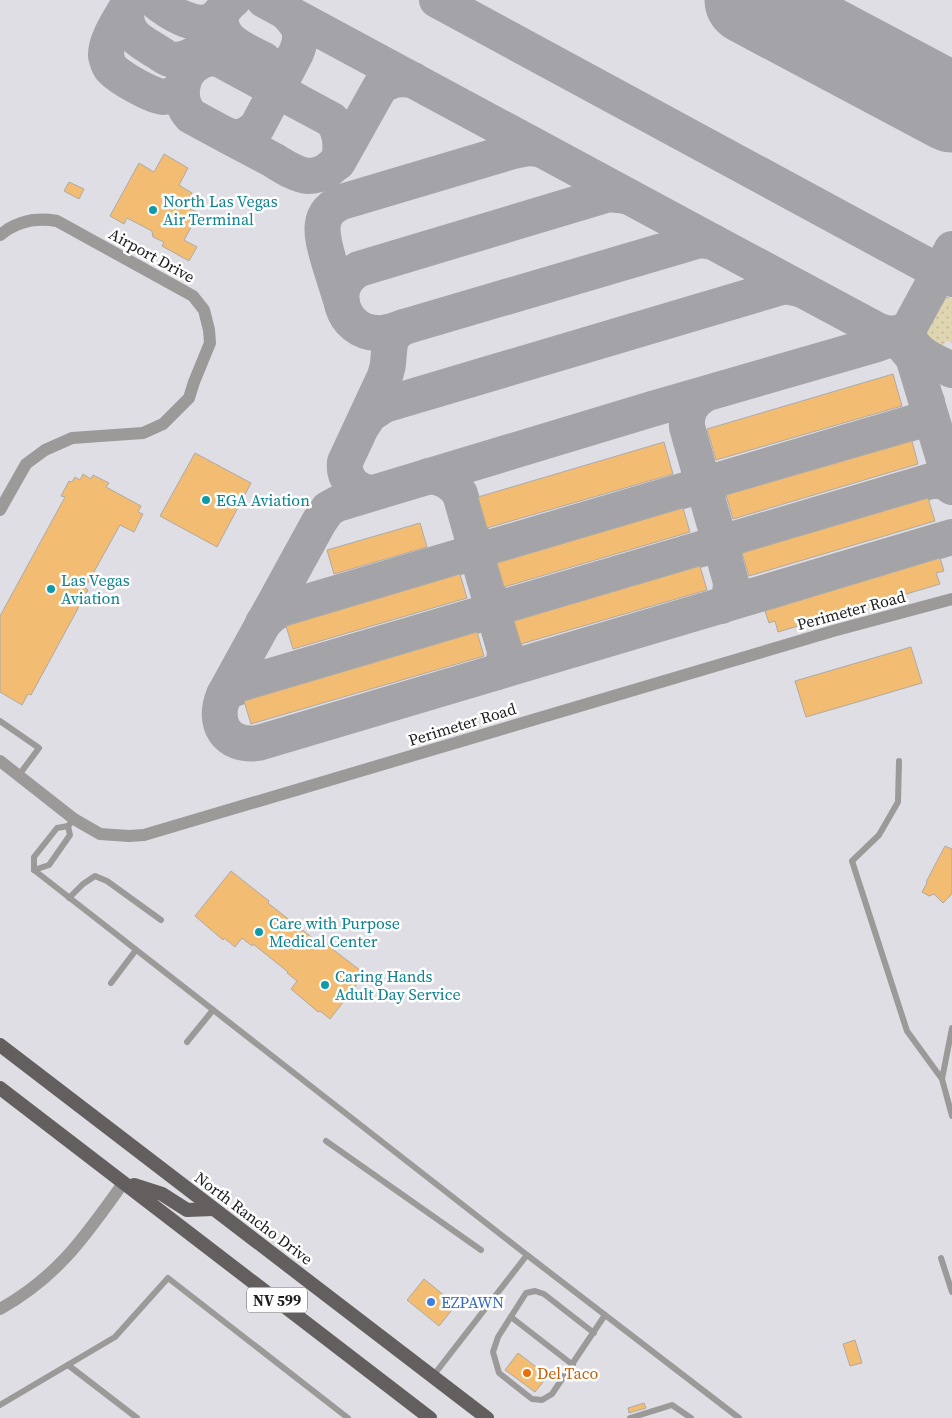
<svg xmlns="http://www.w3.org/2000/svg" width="952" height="1418" font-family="'Source Serif 4',serif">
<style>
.sand{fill:url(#sand-dots)}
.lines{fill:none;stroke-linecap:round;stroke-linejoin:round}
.taxiway{stroke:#a4a3a8;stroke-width:36}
.runway{stroke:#a4a3a8;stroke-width:89}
.building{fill:#f2bc73;stroke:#aeaaa6}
.service{stroke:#9c9999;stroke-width:6}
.minor{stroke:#9c9999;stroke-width:12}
.primary{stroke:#645f5f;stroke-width:14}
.culture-dot{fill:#0f9aa8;stroke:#fff;stroke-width:2}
.shop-dot{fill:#3f7fe0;stroke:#fff;stroke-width:2}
.food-dot{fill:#e8710a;stroke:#fff;stroke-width:2}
.labels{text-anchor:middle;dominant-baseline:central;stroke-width:5;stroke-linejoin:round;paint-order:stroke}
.shield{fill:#fff;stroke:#616162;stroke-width:1}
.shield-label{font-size:15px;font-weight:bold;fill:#1d1d1f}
.culture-label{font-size:16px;fill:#0d838f;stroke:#fff;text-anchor:start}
.street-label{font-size:16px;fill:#1d1d1f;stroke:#fff}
.shop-label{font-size:16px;fill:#366cbe;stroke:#fff;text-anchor:start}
.food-label{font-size:16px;fill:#c56008;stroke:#fff;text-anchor:start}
</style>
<defs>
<pattern id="sand-dots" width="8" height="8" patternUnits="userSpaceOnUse" patternTransform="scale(1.25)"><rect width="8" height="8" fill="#dfd6b1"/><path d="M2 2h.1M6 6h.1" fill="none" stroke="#bfb798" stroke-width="1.8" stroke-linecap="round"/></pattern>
</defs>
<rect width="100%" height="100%" fill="#dfdee4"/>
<!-- sand -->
<path class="sand" d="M947,297l5,1v45l-5,-2 -8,10c-20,-13 -11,-31 -3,-49z"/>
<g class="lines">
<!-- taxiway -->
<g class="taxiway">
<path d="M131,0c-8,15 -26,39 -25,56 1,3 2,9 4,11 6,9 43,30 54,30 6,0 12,-4 17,-8"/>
<path d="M154,0c13,11 43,31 60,19 7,-5 12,-14 19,-19"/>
<polyline points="264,0 713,242"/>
<polyline points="437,0 952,279"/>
<path d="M126,10c-1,24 12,30 30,41 4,2 9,7 14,8 11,3 24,-4 33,-10"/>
<path d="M221,13c-4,28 22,36 43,47"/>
<path d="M228,136c12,3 20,-1 29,-9l39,-74c8,-19 4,-27 -10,-41"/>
<path d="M338,161c-9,9 -16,15 -30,15 -12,-1 -25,-10 -35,-16 -28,-15 -55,-29 -82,-44 -14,-14 -12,-43 7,-53 6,-4 12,-5 19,-5l115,62c9,12 9,23 8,37"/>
<path d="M338,162l42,-75c12,-8 19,-9 33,-7"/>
<path d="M952,249l-44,81 -7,5 -27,10 -222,64 -315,95 -9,5 -9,13 -95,173c-12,28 2,52 34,48l694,-206"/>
<path d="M342,303c-4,-13 -8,-25 -12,-38 -7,-25 -18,-53 15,-64l168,-50 15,-3 12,1"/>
<path d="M404,327c-8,3 -18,7 -27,6 -35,-1 -50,-47 -18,-64l250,-75 18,2"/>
<polyline points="879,331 902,344 913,357 952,486"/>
<path d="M909,337c6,18 28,25 43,33"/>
<path d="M702,396c-11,7 -16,17 -15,31l44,155 -1,15 -9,9"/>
<polyline points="364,423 369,415 384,405 785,286 800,289"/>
<path d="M429,476c14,2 23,6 31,18l45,157 -1,13 -8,8"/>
<path d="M370,493c-16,-3 -27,-14 -25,-31l40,-86c1,-4 3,-9 3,-13 2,-16 -1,-27 16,-36l296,-87 13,2 166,89c10,4 19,4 28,-2"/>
<path d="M263,623l10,-9 10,-5 632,-187c8,-3 13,-10 12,-20"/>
<polyline points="224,695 231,690 251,682 931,481 944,481 952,487"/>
</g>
<!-- runway -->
<polyline class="runway" points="749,0 952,108"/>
</g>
<!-- building -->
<g class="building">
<polygon points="164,154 188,168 179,185 192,193 185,206 199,213 184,240 197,247 189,261 162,246 164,242 153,237 152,231 127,218 124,224 110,216 139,163 154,172"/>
<polygon points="69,182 84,189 79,199 64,191"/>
<polygon points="893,374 902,406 716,460 707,429"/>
<polygon points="912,441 918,464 733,519 726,495"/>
<polygon points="664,442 673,474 487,528 478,497"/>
<polygon points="195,453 251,483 217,547 160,516"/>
<polygon points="83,474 91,479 93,475 109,483 106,487 141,506 138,512 143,514 134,532 120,525 85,588 88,590 31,695 28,694 22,705 0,692 0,616 65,497 61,496 69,481 72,482 75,477 80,480"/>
<polygon points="928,498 935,521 749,576 742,553"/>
<polygon points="683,508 690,532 504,587 497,563"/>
<polygon points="420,523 427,547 334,574 327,550"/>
<polygon points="940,558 944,571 936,573 940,584 778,632 775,621 769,623 765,611"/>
<polygon points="700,566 707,590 521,644 514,621"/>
<polygon points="460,574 467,598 293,649 286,626"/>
<polygon points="477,632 484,656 251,724 244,701"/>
<polygon points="911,647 922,683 806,717 795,681"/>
<polygon points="945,846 952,849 952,894 943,903 934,894 929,896 922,892 927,883 926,882"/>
<polygon points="231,871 269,901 268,903 324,947 326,944 365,974 330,1019 320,1011 318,1012 291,989 297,981 287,973 288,972 253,944 252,946 242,938 235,947 224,938 223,940 195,916"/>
<polygon points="424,1279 456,1305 439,1326 407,1300"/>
<polygon points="855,1340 862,1363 850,1366 843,1344"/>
<polygon points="518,1353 548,1376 535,1392 505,1370"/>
<polygon points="644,1403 646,1408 629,1413 628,1408"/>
</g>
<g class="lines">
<!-- service -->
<g class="service">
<polyline points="0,721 39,748 19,775"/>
<polyline points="899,761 898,802 879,835 852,861 907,1031 942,1079"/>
<polyline points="34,870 527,1255"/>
<polyline points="34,870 34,857 57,828 68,826 74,819"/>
<polyline points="34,870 49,865 70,835 68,826"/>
<polyline points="69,898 83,884 95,876 107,881 161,920"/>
<polyline points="111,983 136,950"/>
<polyline points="952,1028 942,1079 952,1116"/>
<polyline points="187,1042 213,1010"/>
<polyline points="326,1141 481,1250"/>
<polyline points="941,1258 952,1292"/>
<polyline points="511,1317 573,1365"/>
<polyline points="594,1333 544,1294 535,1291 526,1293 498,1337 493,1352 499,1373 532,1399 542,1400 552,1394 605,1315"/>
<polyline points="68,1365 137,1418"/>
<polyline points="433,1376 527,1255 739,1418"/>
<polyline points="0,1405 115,1337 168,1278 348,1418"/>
<polyline points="630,1418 672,1405 691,1418"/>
</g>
<!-- minor -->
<g class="minor">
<path d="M0,235c17,-14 35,-18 57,-14l136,75 11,14 5,20 1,13 -16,39 -5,16 -26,26 -20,9 -71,5 -27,12 -19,14 -26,46"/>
<polyline points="0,761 74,819 100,834 129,836 144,835 833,631 952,599"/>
<path d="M0,1309c59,-33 86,-74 124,-127"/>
</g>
<!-- primary -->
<g class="primary">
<polyline points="0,1045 487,1418"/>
<polyline points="0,1088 430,1418"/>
<polyline points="134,1185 162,1194 187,1210 213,1209"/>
</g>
</g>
<!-- markers -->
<g class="culture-dot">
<circle cx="153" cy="210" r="5"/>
<circle cx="206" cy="500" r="5"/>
<circle cx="51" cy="589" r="5"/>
<circle cx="259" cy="932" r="5"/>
<circle cx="325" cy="985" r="5"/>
</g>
<circle class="shop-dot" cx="431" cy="1302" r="5"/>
<circle class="food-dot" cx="527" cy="1373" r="5"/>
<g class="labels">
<!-- shield labels -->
<rect class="shield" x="247" y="1287.5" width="60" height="25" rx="4"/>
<g class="shield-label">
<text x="277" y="1300">NV 599</text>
</g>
<!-- culture labels -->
<g class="culture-label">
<text x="163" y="201">North Las Vegas<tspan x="163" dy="18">Air Terminal</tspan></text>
<text x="216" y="500">EGA Aviation</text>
<text x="61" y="580">Las Vegas<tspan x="61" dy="18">Aviation</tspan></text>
<text x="269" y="923">Care with Purpose<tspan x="269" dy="18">Medical Center</tspan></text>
<text x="335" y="976">Caring Hands<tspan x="335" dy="18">Adult Day Service</tspan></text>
</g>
<!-- street labels -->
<g class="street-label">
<text transform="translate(152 255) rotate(29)">Airport Drive</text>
<text transform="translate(851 610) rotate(-15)">Perimeter Road</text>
<text transform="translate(462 724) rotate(-17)">Perimeter Road</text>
<text transform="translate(254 1218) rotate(37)">North Rancho Drive</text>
</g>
<!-- shop labels -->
<g class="shop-label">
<text x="441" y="1302">EZPAWN</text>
</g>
<!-- food labels -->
<g class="food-label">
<text x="537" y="1373">Del Taco</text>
</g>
</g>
</svg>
